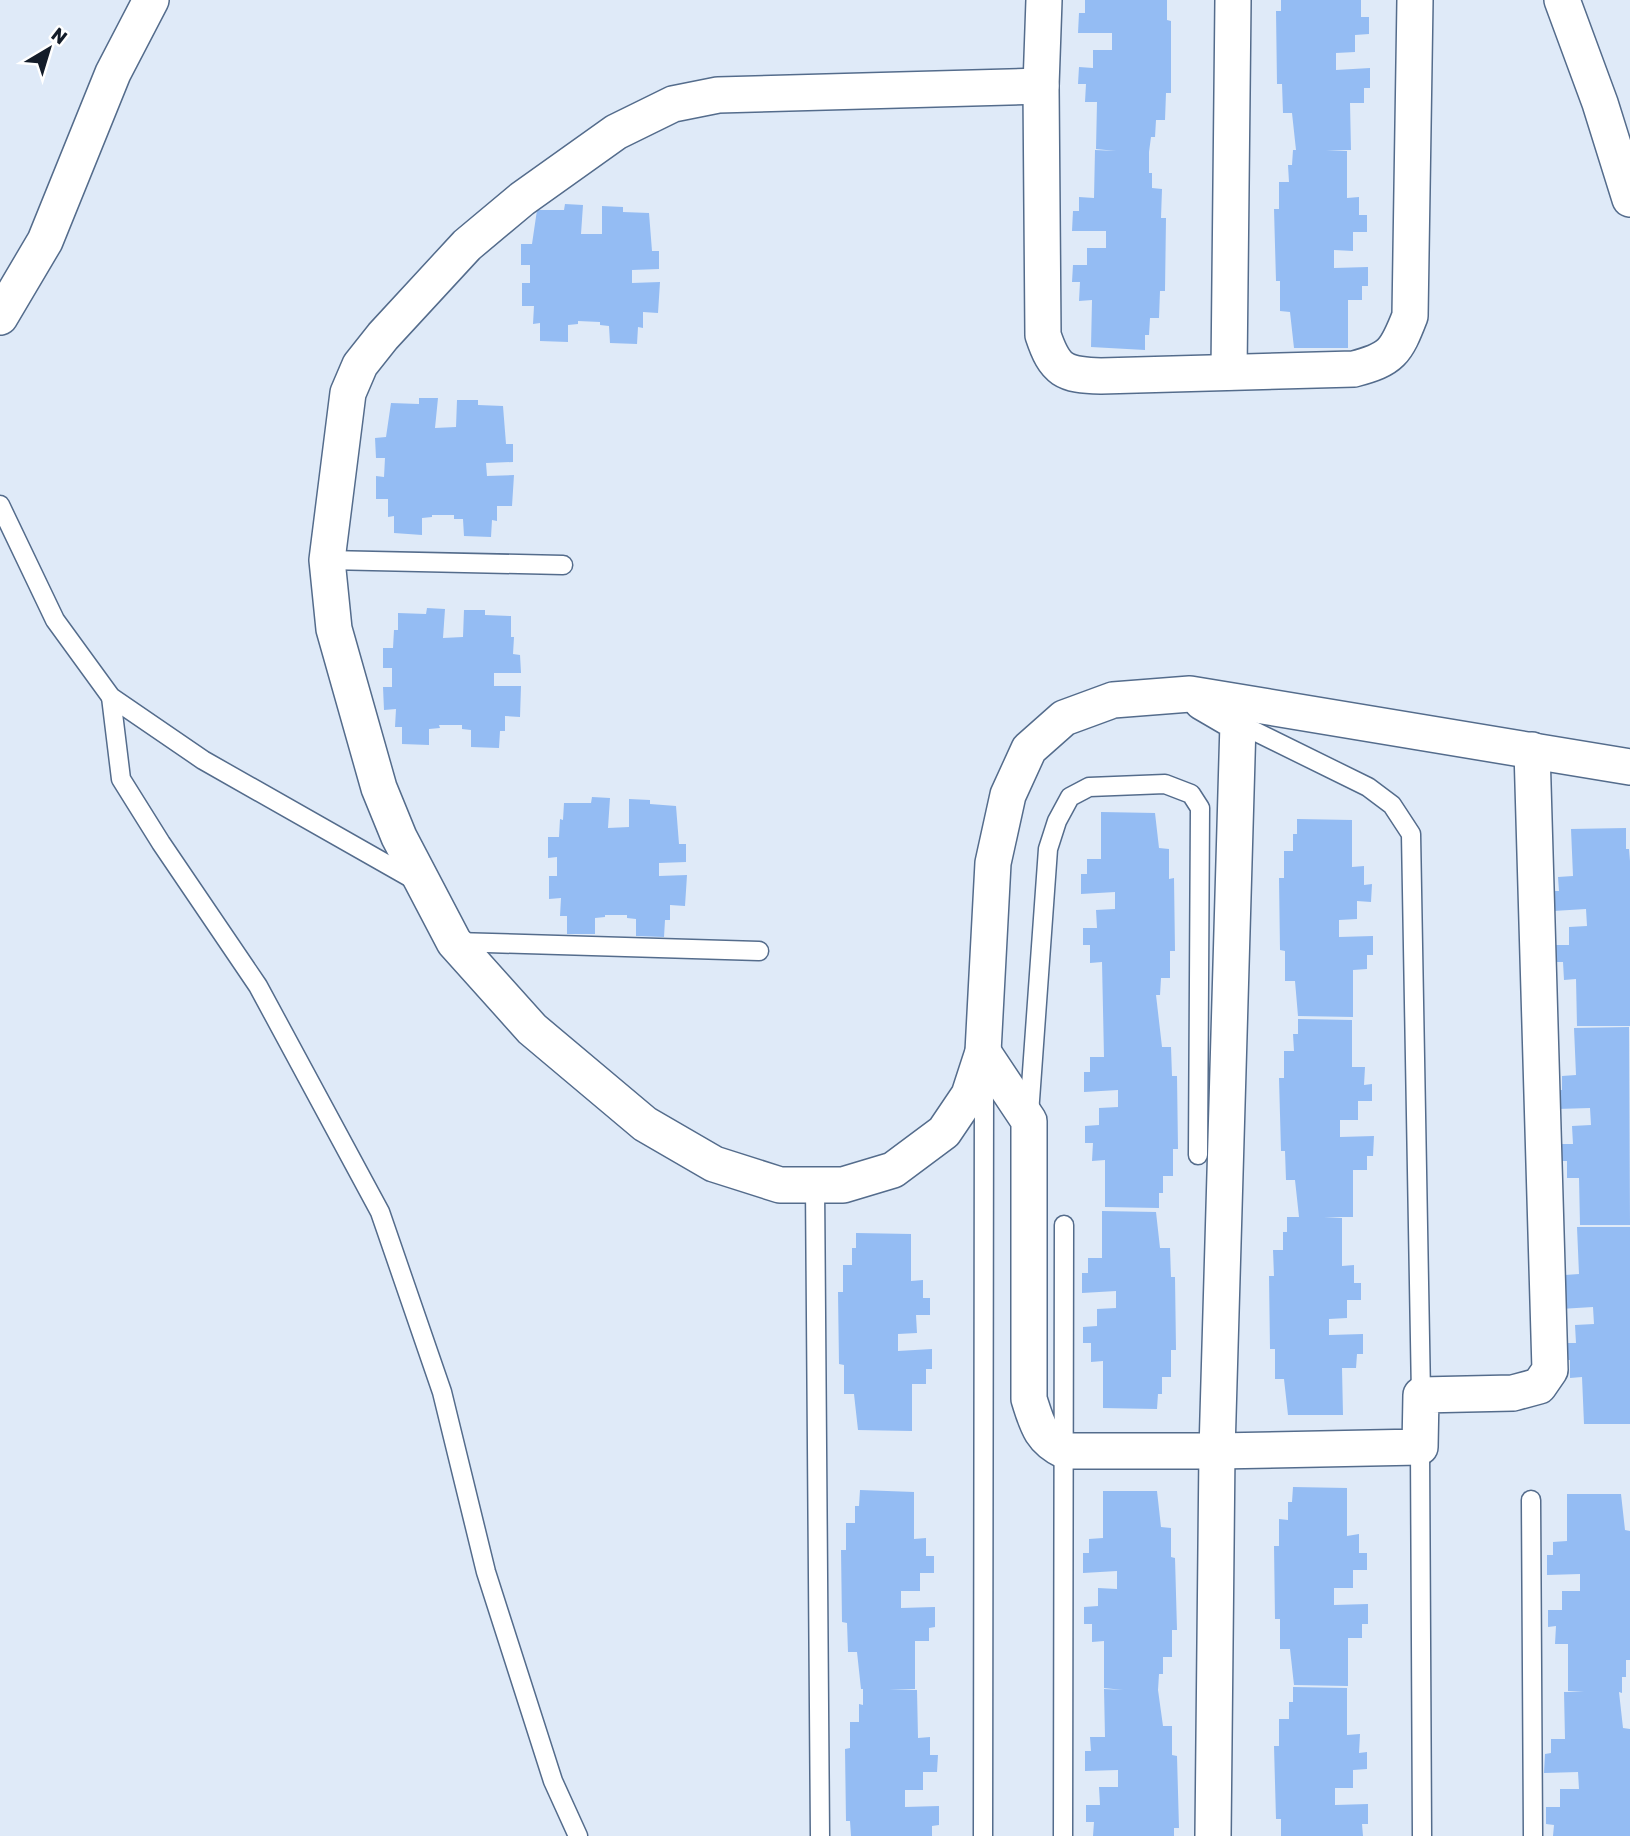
<svg xmlns="http://www.w3.org/2000/svg" width="1630" height="1836" font-family="Rubik,sans-serif">
<style>
.building{fill:#94bcf3}
.lines{fill:none;stroke-linecap:round;stroke-linejoin:round}
.lane-casing{stroke:#546c8c;stroke-width:21}
.street-casing{stroke:#546c8c;stroke-width:38}
.lane{stroke:#fff;stroke-width:18}
.street{stroke:#fff;stroke-width:35}
</style>
<rect width="100%" height="100%" fill="#dfeaf8"/>
<!-- building -->
<g class="building">
<polygon points="1085,0 1167,0 1167,20 1171,21 1171,93 1166,93 1165,120 1156,120 1155,137 1151,137 1149,152 1149,173 1152,173 1152,188 1162,189 1161,218 1166,218 1165,291 1160,291 1159,318 1150,318 1149,335 1145,335 1145,350 1091,347 1092,300 1079,301 1080,282 1072,282 1073,265 1087,265 1087,248 1106,248 1106,231 1072,231 1073,211 1079,211 1079,197 1094,198 1095,150 1116,151 1096,149 1097,102 1085,102 1086,84 1078,84 1079,67 1093,68 1093,50 1112,50 1112,33 1078,33 1079,13 1085,13"/>
<polygon points="1281,0 1361,0 1361,17 1369,17 1369,34 1355,35 1355,52 1336,53 1336,70 1370,68 1370,88 1364,88 1364,103 1350,103 1351,150 1326,150 1347,151 1347,198 1359,197 1359,215 1367,215 1367,232 1353,232 1353,251 1334,250 1334,268 1368,267 1368,286 1362,286 1362,300 1348,300 1348,348 1294,348 1290,312 1280,311 1280,281 1276,281 1274,209 1279,209 1279,182 1289,182 1288,165 1292,165 1293,150 1296,150 1292,113 1283,113 1282,84 1277,84 1276,11 1281,11"/>
<polygon points="565,204 583,205 581,234 602,234 602,206 623,207 623,212 649,213 652,251 659,251 659,269 632,270 632,283 660,282 658,313 643,312 643,328 638,327 637,344 610,343 609,326 600,325 600,322 578,321 578,324 568,325 568,342 540,341 540,323 533,324 534,306 522,306 522,283 530,283 530,265 521,265 521,244 532,244 537,210 564,210"/>
<polygon points="419,398 438,398 435,428 456,427 457,400 478,400 478,405 503,406 506,444 513,444 513,462 486,463 487,476 514,475 512,506 497,506 497,521 492,520 491,537 464,536 463,519 454,519 454,515 432,515 432,517 422,518 422,535 394,533 394,516 388,517 388,499 376,499 376,476 384,477 385,458 376,458 375,438 386,437 391,403 419,404"/>
<polygon points="427,608 445,609 443,638 463,637 464,610 485,610 485,615 511,616 511,637 514,637 513,654 520,655 521,673 494,673 494,686 521,686 520,717 505,716 505,731 500,731 499,748 471,747 471,730 462,729 462,725 439,725 440,728 429,729 429,745 402,744 402,727 395,727 396,709 384,710 383,687 392,687 392,668 383,668 383,648 393,648 394,630 398,630 398,613 426,614"/>
<polygon points="592,797 610,798 608,828 629,827 629,799 650,800 650,804 676,806 679,844 686,844 686,862 659,863 659,876 687,875 685,906 670,905 670,920 665,920 664,937 636,936 636,919 627,918 627,915 605,915 605,917 595,918 595,934 567,934 567,916 560,916 561,898 549,899 549,876 557,876 557,857 548,858 548,837 559,837 560,819 563,820 564,803 591,803"/>
<polygon points="1101,812 1155,813 1159,848 1169,849 1169,879 1174,878 1175,951 1170,951 1170,978 1161,978 1160,995 1156,995 1162,1047 1171,1047 1172,1076 1177,1076 1178,1149 1173,1149 1173,1176 1163,1176 1163,1193 1159,1193 1159,1208 1105,1207 1105,1160 1092,1161 1093,1143 1085,1143 1085,1126 1099,1125 1099,1108 1118,1107 1118,1090 1084,1092 1084,1072 1090,1072 1090,1057 1104,1057 1102,962 1090,963 1090,945 1083,945 1083,928 1097,928 1096,910 1115,909 1115,892 1081,894 1081,874 1087,874 1087,859 1101,859"/>
<polygon points="1297,819 1352,820 1352,867 1364,866 1364,885 1372,884 1371,902 1357,901 1357,919 1339,920 1339,937 1373,936 1373,955 1367,955 1367,969 1353,970 1353,1017 1298,1016 1295,981 1285,981 1285,951 1280,950 1279,878 1284,878 1284,851 1293,851 1293,834 1297,834"/>
<polygon points="1626,828 1626,849 1629,849 1630,861 1630,1026 1577,1026 1576,979 1564,980 1563,962 1556,962 1555,945 1569,945 1569,927 1587,926 1586,909 1553,911 1553,891 1559,891 1558,877 1573,876 1571,829"/>
<polygon points="1298,1019 1352,1020 1352,1067 1365,1067 1364,1085 1372,1084 1372,1101 1358,1101 1358,1120 1340,1120 1340,1137 1374,1136 1373,1156 1367,1156 1367,1170 1353,1170 1353,1217 1324,1217 1342,1218 1342,1266 1354,1265 1354,1283 1361,1283 1361,1300 1347,1300 1347,1318 1329,1319 1329,1335 1363,1334 1363,1354 1357,1354 1356,1368 1342,1368 1343,1415 1288,1415 1284,1379 1275,1379 1275,1349 1270,1349 1269,1276 1274,1276 1273,1250 1283,1250 1283,1232 1287,1232 1287,1217 1299,1217 1295,1180 1286,1180 1285,1151 1281,1151 1279,1078 1284,1078 1284,1051 1294,1051 1293,1034 1298,1034"/>
<polygon points="1629,1027 1630,1225 1580,1225 1579,1178 1567,1178 1567,1161 1559,1161 1559,1144 1573,1144 1572,1126 1591,1125 1590,1108 1557,1109 1556,1090 1562,1090 1562,1076 1576,1075 1574,1028"/>
<polygon points="1102,1211 1156,1212 1160,1248 1170,1248 1171,1277 1175,1277 1176,1350 1171,1350 1171,1377 1162,1377 1162,1394 1158,1394 1157,1409 1103,1408 1103,1361 1091,1362 1091,1343 1083,1343 1083,1327 1097,1326 1097,1309 1116,1308 1116,1291 1082,1293 1082,1273 1088,1273 1088,1258 1102,1258"/>
<polygon points="1577,1227 1630,1227 1630,1424 1584,1424 1582,1377 1570,1378 1570,1360 1562,1360 1562,1343 1576,1343 1575,1325 1594,1324 1593,1307 1560,1309 1559,1289 1565,1289 1565,1275 1579,1274"/>
<polygon points="856,1233 911,1234 911,1281 923,1280 923,1298 930,1298 930,1315 916,1315 917,1333 898,1334 898,1351 932,1349 932,1369 926,1369 926,1384 912,1384 912,1431 858,1430 854,1394 844,1394 844,1365 839,1364 838,1292 843,1292 843,1265 852,1265 852,1248 856,1248"/>
<polygon points="1293,1487 1347,1488 1347,1536 1359,1534 1359,1553 1367,1553 1367,1570 1353,1570 1353,1588 1334,1588 1334,1605 1368,1604 1368,1624 1362,1624 1362,1638 1348,1638 1348,1686 1294,1685 1290,1649 1280,1649 1280,1619 1275,1619 1274,1546 1279,1546 1279,1519 1288,1520 1288,1502 1292,1502"/>
<polygon points="860,1490 914,1492 914,1539 926,1538 926,1556 934,1556 934,1573 920,1573 920,1591 901,1591 901,1608 935,1607 935,1627 929,1628 929,1641 915,1641 915,1689 889,1690 917,1690 918,1738 930,1737 930,1755 938,1755 937,1772 923,1772 923,1790 905,1790 905,1807 939,1806 939,1825 932,1826 932,1836 851,1836 850,1821 846,1821 845,1749 850,1748 850,1722 859,1722 859,1704 863,1705 863,1689 861,1689 857,1652 848,1652 847,1623 842,1622 841,1550 846,1550 846,1523 855,1523 855,1506 859,1506"/>
<polygon points="1103,1491 1157,1491 1161,1527 1171,1528 1171,1557 1175,1558 1177,1630 1172,1630 1172,1657 1163,1657 1163,1674 1159,1674 1158,1690 1163,1726 1172,1726 1172,1755 1177,1756 1179,1828 1174,1828 1174,1836 1093,1836 1094,1822 1086,1822 1086,1805 1100,1805 1099,1787 1118,1787 1118,1770 1085,1771 1085,1751 1091,1751 1090,1737 1105,1737 1104,1689 1123,1690 1104,1688 1104,1641 1092,1642 1092,1624 1084,1624 1084,1607 1098,1606 1098,1588 1117,1589 1117,1571 1083,1573 1083,1553 1089,1553 1089,1539 1103,1538"/>
<polygon points="1567,1494 1621,1494 1625,1530 1630,1531 1630,1660 1626,1660 1626,1677 1622,1677 1622,1693 1619,1692 1623,1728 1630,1729 1630,1836 1553,1836 1554,1825 1546,1824 1546,1807 1560,1807 1560,1789 1579,1789 1578,1772 1544,1773 1545,1754 1551,1753 1551,1739 1565,1739 1564,1692 1584,1692 1568,1691 1568,1644 1555,1644 1556,1626 1548,1627 1548,1610 1562,1610 1562,1591 1580,1591 1580,1574 1547,1575 1547,1555 1553,1555 1553,1542 1567,1541"/>
<polygon points="1293,1687 1347,1688 1347,1735 1360,1734 1359,1753 1367,1752 1367,1769 1353,1770 1353,1788 1335,1788 1335,1805 1368,1804 1368,1824 1362,1824 1363,1836 1281,1836 1281,1819 1276,1819 1274,1746 1279,1746 1279,1719 1289,1719 1289,1702 1293,1702"/>
</g>
<g class="lines">
<defs>
<g id="lane">
<polyline points="0,505 55,620 111,697 203,760 418,882"/>
<polyline points="327,560 563,565"/>
<polyline points="111,697 121,779 161,843 258,986 380,1212 442,1392 486,1572 553,1781 578,1836"/>
<polyline points="1238,723 1368,787 1392,805 1411,834 1421,1395"/>
<polyline points="455,942 759,951"/>
<polyline points="1029,1114 1048,849 1057,821 1070,797 1089,787 1165,784 1191,794 1200,808 1198,1155"/>
<polyline points="815,1185 820,1836"/>
<polyline points="1420,1447 1422,1836"/>
<polyline points="1531,1500 1533,1836"/>
<polyline points="983,1836 984,1080"/>
<polyline points="1063,1836 1064,1225"/>
</g>
<g id="street">
<path d="M1044,0l-3,86 2,249c12,36 21,40 58,41l253,-7c38,-10 42,-17 56,-53l5,-316"/>
<polyline points="1562,0 1600,103 1630,199"/>
<polyline points="1041,86 718,95 673,104 616,132 522,199 467,245 383,336 360,365 348,393 327,560 334,629 379,788 399,837 454,942 532,1029 645,1124 714,1164 780,1185 843,1185 893,1170 944,1132 969,1095 983,1052 993,863 1008,795 1029,749 1064,718 1113,700 1190,694 1630,767"/>
<polyline points="0,317 45,241 113,73 151,0"/>
<polyline points="1229,372 1233,0"/>
<polyline points="1202,702 1238,723 1217,1451 1213,1836"/>
<path d="M983,1052l46,69v278c8,25 11,40 36,52h152l203,-4 1,-52 92,-2 26,-7 11,-16 -18,-620"/>
</g>
</defs>
<!-- lane casing -->
<use href="#lane" class="lane-casing"/>
<!-- street casing -->
<use href="#street" class="street-casing"/>
<!-- lane -->
<use href="#lane" class="lane"/>
<!-- street -->
<use href="#street" class="street"/>
</g>
<!-- north arrow -->
<g transform="translate(49 49) rotate(38)" stroke="#ffffff" stroke-width="5" paint-order="stroke">
<path d="M0-5L12 26L0 18L-12 26Z" fill="#131c29"/>
<text y="-10" font-size="19" font-weight="bold" text-anchor="middle" fill="#131c29">N</text>
</g>
</svg>
